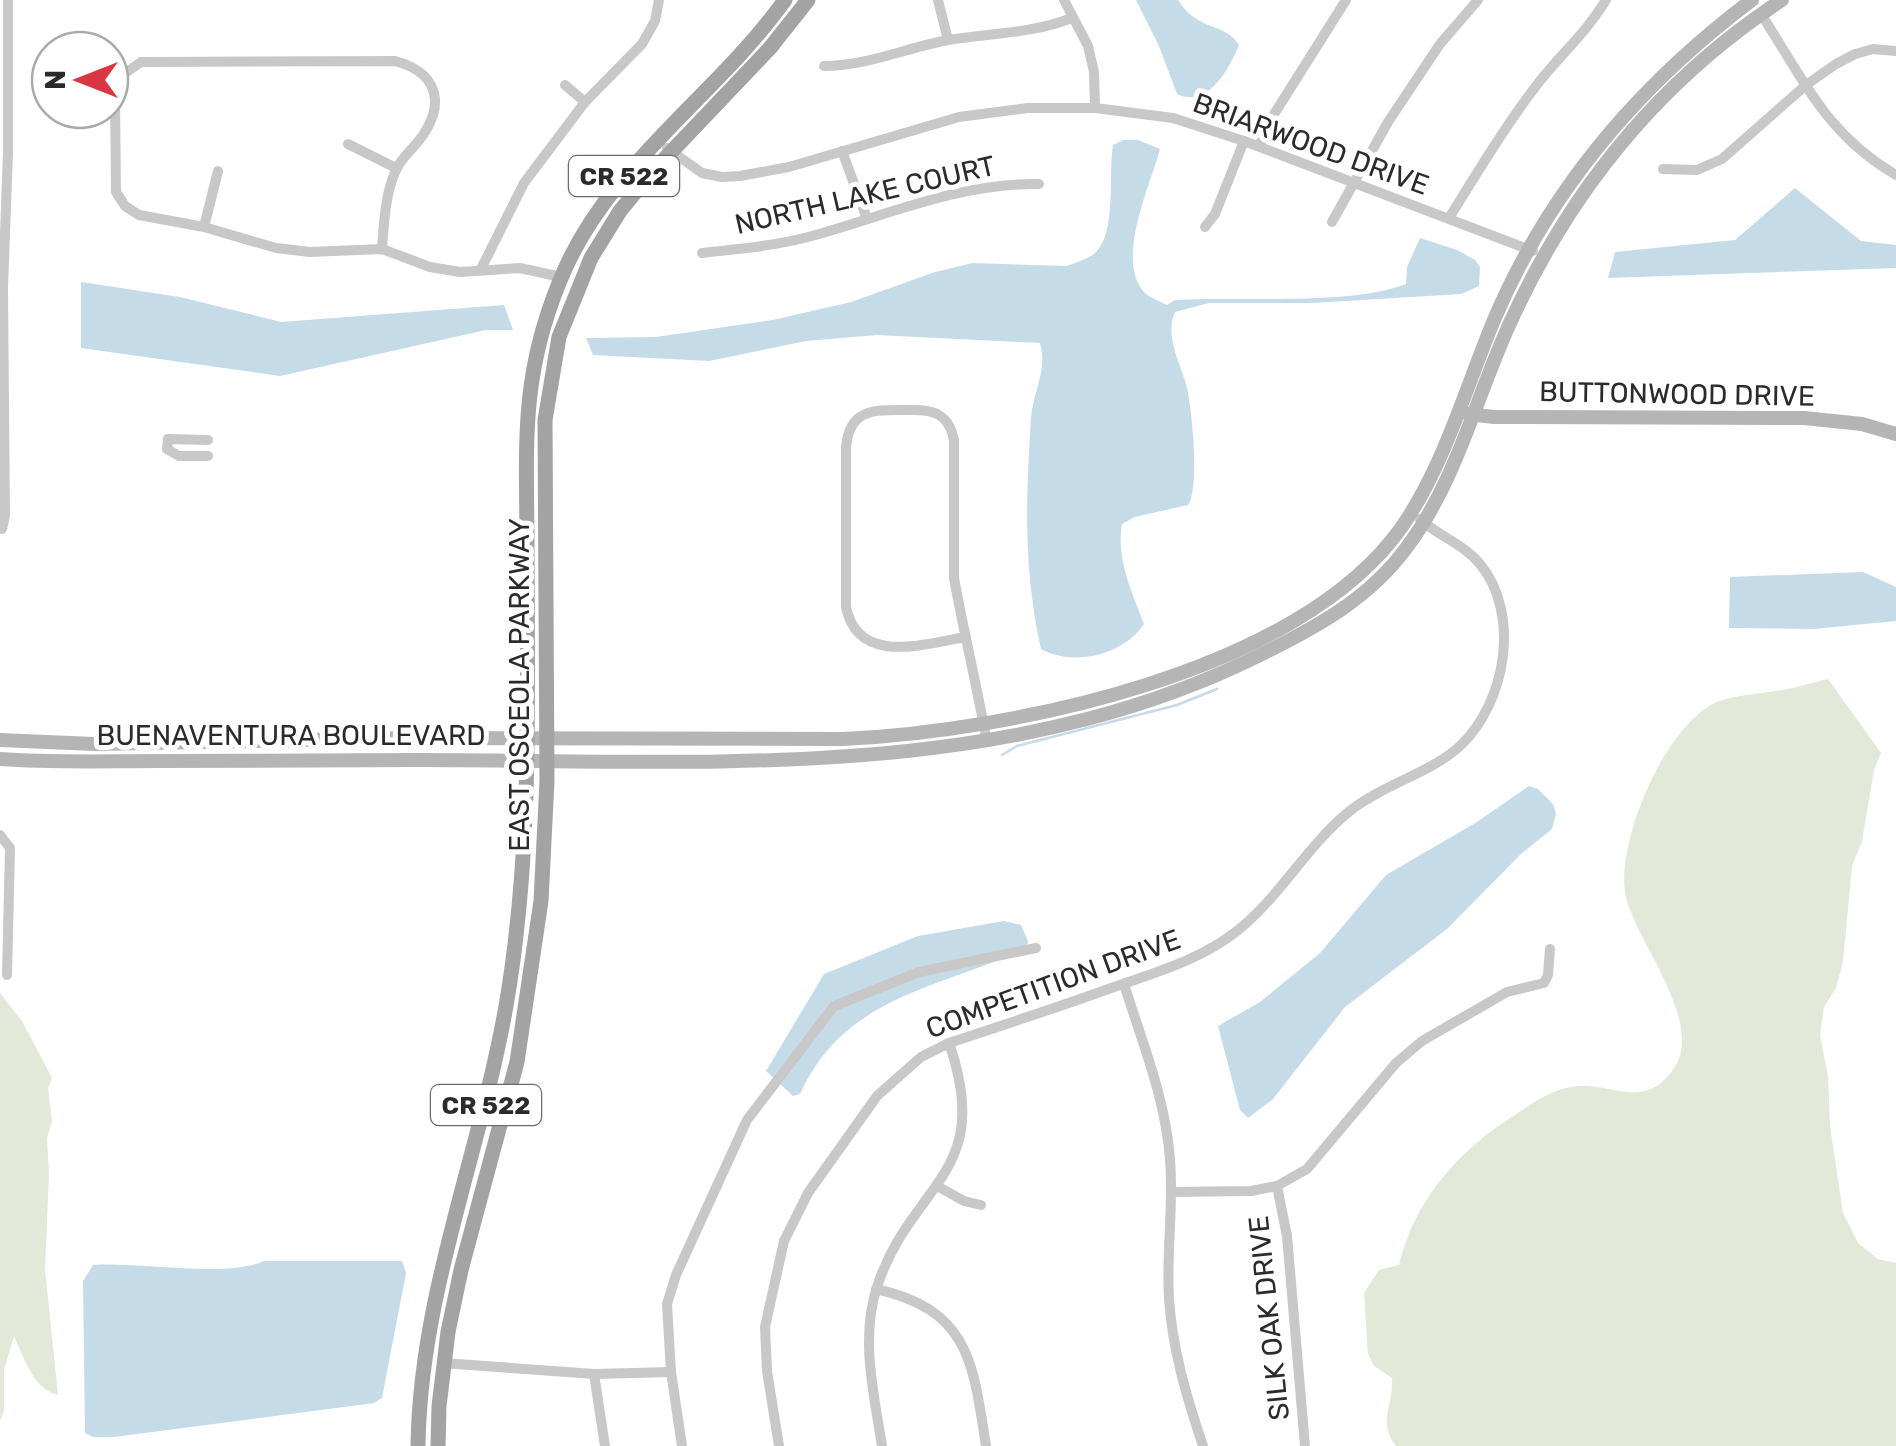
<svg xmlns="http://www.w3.org/2000/svg" width="1896" height="1446" font-family="Rubik,sans-serif">
<style>
.green{fill:#e2e9d9}
.water{fill:#c6dbe8}
.lines{fill:none;stroke-linecap:round;stroke-linejoin:round}
.stream{stroke:#c6dbe8;stroke-width:2.5}
.street{stroke:#c8c8c8;stroke-width:10}
.secondary{stroke:#b5b5b5;stroke-width:14}
.primary{stroke:#a3a3a3;stroke-width:15}
.labels{text-anchor:middle;dominant-baseline:central;stroke-width:10;stroke-linejoin:round;paint-order:stroke}
.shield{fill:#fff;stroke:#6b6b6b;stroke-width:2.5}
.shield-label{font-size:25px;font-weight:bold;fill:#2b2b2b}
.street-label{font-size:28px;fill:#2b2b2b;stroke:#fff}
</style>
<rect width="100%" height="100%" fill="#fff"/>
<!-- green -->
<g class="green">
<path d="M1828,679l53,74 -7,17 -12,71 -10,25 -9,96 -7,26 -12,19 -4,28 8,41 2,50 13,87 15,30 20,16 18,4v183h-500c-19,-24 -2,-42 -4,-68l-18,-12 -6,-12 -4,-61 15,-23 20,-5c15,-63 57,-112 111,-147 22,-14 40,-29 67,-32 34,-3 70,25 97,-18 32,-47 -42,-130 -49,-176 -8,-53 41,-168 92,-190 18,-7 40,-8 59,-11 17,-2 35,-8 52,-12z"/>
<path d="M0,993l22,28 30,57 -4,10 4,33 -5,17 2,37 -4,94 13,126c-24,-5 -35,-39 -44,-59l-10,34v41l-4,10z"/>
</g>
<!-- water -->
<g class="water">
<path d="M1136,0h42c20,32 47,22 61,45 -10,24 -31,64 -62,49l-18,-48z"/>
<path d="M1123,140h15l22,9c-9,35 -47,114 -14,145 5,4 15,8 21,11l8,-5c63,-4 175,6 231,-16l1,-17 13,-29 37,12 18,10 5,7 -1,19 -18,8 -149,9h-103l-34,9c-11,25 6,51 12,76 5,23 13,99 1,117l-53,12 -13,7c-6,35 10,68 22,100 -20,31 -71,43 -103,25 -18,-82 -15,-148 -10,-231 2,-27 17,-48 9,-75l-163,-8 -71,6 -97,20 -116,-6 -7,-17 70,-1 117,-17 78,-18 84,-30 38,-9 93,3c9,-3 22,-7 29,-13 22,-19 13,-80 18,-108z"/>
<polygon points="1795,188 1861,241 1896,245 1896,268 1608,278 1615,252 1735,240"/>
<polygon points="81,282 180,297 281,322 504,305 513,330 486,330 280,376 81,348"/>
<polygon points="1863,572 1896,587 1896,621 1813,629 1729,628 1730,577"/>
<polygon points="1529,786 1538,789 1553,804 1556,814 1552,829 1522,853 1447,929 1345,1007 1273,1099 1248,1118 1240,1110 1218,1026 1260,1002 1320,953 1386,875 1477,822"/>
<path d="M1004,921l17,4 7,16 -1,7c-88,41 -182,47 -227,146l-7,2 -27,-25 58,-97 94,-38z"/>
<path d="M264,1261h138l4,12 -24,125 -8,5 -260,34h-21l-8,-4 -2,-152 10,-16c47,-3 134,13 171,-4z"/>
</g>
<g class="lines">
<!-- stream -->
<polyline class="stream" points="1002,755 1017,746 1177,705 1217,689"/>
<!-- street -->
<g class="street">
<polyline points="938,0 948,40"/>
<polyline points="1064,0 1088,46 1094,72 1095,108"/>
<path d="M1761,14c43,66 65,120 135,161"/>
<path d="M824,66c43,0 82,-18 124,-26 42,-7 83,-6 124,-22"/>
<polyline points="565,85 585,102"/>
<polyline points="348,144 396,168"/>
<polyline points="1259,146 1271,119 1346,0"/>
<polyline points="667,148 702,173 722,177 740,176 789,167 959,117 1028,108 1095,108 1173,118 1244,141 1533,251"/>
<polyline points="842,151 867,219"/>
<polyline points="1663,169 1697,170 1722,159 1806,85 1836,64 1855,54 1873,49 1896,51"/>
<path d="M1449,218c28,-45 55,-90 87,-132 23,-30 50,-53 70,-86"/>
<polyline points="1332,222 1388,122 1440,44 1478,0"/>
<polyline points="204,227 218,171"/>
<polyline points="1205,227 1215,214 1244,141"/>
<path d="M382,249c2,-26 3,-55 14,-79 6,-14 21,-24 29,-38 21,-34 8,-61 -30,-71l-254,1 -20,14 -6,22 1,94 9,14 14,9 65,12 72,21 34,4 72,-3 48,18 30,5 60,-4 41,9"/>
<path d="M702,253c35,-4 72,-7 106,-16 78,-21 149,-54 231,-53"/>
<polyline points="481,269 524,183 585,102 642,44 655,21 659,0"/>
<polyline points="208,440 168,439 167,449 179,456 208,456"/>
<polyline points="2,529 5,516 3,288 8,152 8,0"/>
<path d="M966,637c-42,7 -108,29 -120,-30v-159c3,-39 27,-38 58,-38 14,0 29,-1 39,8 7,6 9,14 11,22v138c10,55 23,109 33,164"/>
<polyline points="0,835 10,848 7,975"/>
<path d="M1124,984c18,58 42,116 46,176 4,46 -4,92 -1,138 3,51 18,100 34,148"/>
<polyline points="937,1186 964,1201 981,1205"/>
<polyline points="1277,1186 1287,1236 1305,1446"/>
<polyline points="1172,1192 1251,1191 1277,1186 1307,1169 1396,1063 1422,1041 1507,992 1544,983 1548,975 1550,949"/>
<path d="M876,1289c94,21 97,74 110,157"/>
<polyline points="443,1363 594,1374 671,1372"/>
<polyline points="594,1374 605,1446"/>
<polyline points="682,1446 671,1372 667,1304 676,1275 747,1120 834,1006 919,972 1036,948"/>
<path d="M779,1446l-12,-75 -2,-44 19,-86 24,-48 69,-97 44,-39 28,-14c55,-18 110,-36 165,-56 43,-15 86,-27 123,-56 44,-35 70,-86 114,-121 33,-26 82,-38 110,-65 45,-43 60,-131 19,-181 -16,-20 -42,-28 -60,-45"/>
<path d="M882,1446c-8,-52 -22,-108 -5,-159 34,-105 118,-111 72,-244"/>
</g>
<!-- secondary -->
<g class="secondary">
<polyline points="1468,414 1494,417 1804,418 1862,424 1896,434"/>
<path d="M0,740l94,4 320,-6 429,1c168,-8 455,-66 558,-211 42,-59 65,-141 93,-208 55,-130 145,-235 258,-320"/>
<path d="M0,759c53,4 107,2 161,2 86,-1 172,-1 258,-1 283,0 581,25 843,-106 55,-27 108,-56 145,-107 49,-65 69,-150 103,-224 60,-132 150,-243 272,-323"/>
</g>
<!-- primary -->
<g class="primary">
<path d="M418,1446c2,-152 62,-292 88,-440 27,-156 21,-314 21,-472 -1,-95 -5,-160 32,-251 46,-117 155,-184 226,-283"/>
<polyline points="438,1446 439,1406 448,1332 461,1270 517,1062 541,901 547,781 545,420 559,337 591,258 620,211 653,171 770,48 808,0"/>
</g>
</g>
<g class="labels">
<!-- shield labels -->
<g class="shield">
<rect x="569" y="156" width="110" height="40" rx="8"/>
<rect x="431" y="1085" width="110" height="40" rx="8"/>
</g>
<g class="shield-label">
<text x="624" y="176">CR 522</text>
<text x="486" y="1105">CR 522</text>
</g>
<!-- street labels -->
<g class="street-label">
<text transform="translate(1311 144) rotate(20)">BRIARWOOD DRIVE</text>
<text transform="translate(865 195) rotate(-13)">NORTH LAKE COURT</text>
<text transform="translate(1677 394) rotate(1)">BUTTONWOOD DRIVE</text>
<text transform="translate(519 685) rotate(-90)">EAST OSCEOLA PARKWAY</text>
<text x="291" y="735">BUENAVENTURA BOULEVARD</text>
<text transform="translate(1053 984) rotate(-20)">COMPETITION DRIVE</text>
<text transform="translate(1269 1318) rotate(-96)">SILK OAK DRIVE</text>
</g>
</g>
<!-- north arrow -->
<g transform="translate(80 80) rotate(270)"><circle r="48" fill="#ffffff" stroke="#aaaaaa" stroke-width="2.5"/>
<path d="M0-8L18 38L0 25L-18 38Z" fill="#da3642"/>
<text y="-15" font-size="28" font-weight="bold" text-anchor="middle" fill="#2b2b2b">N</text>
</g>
</svg>
